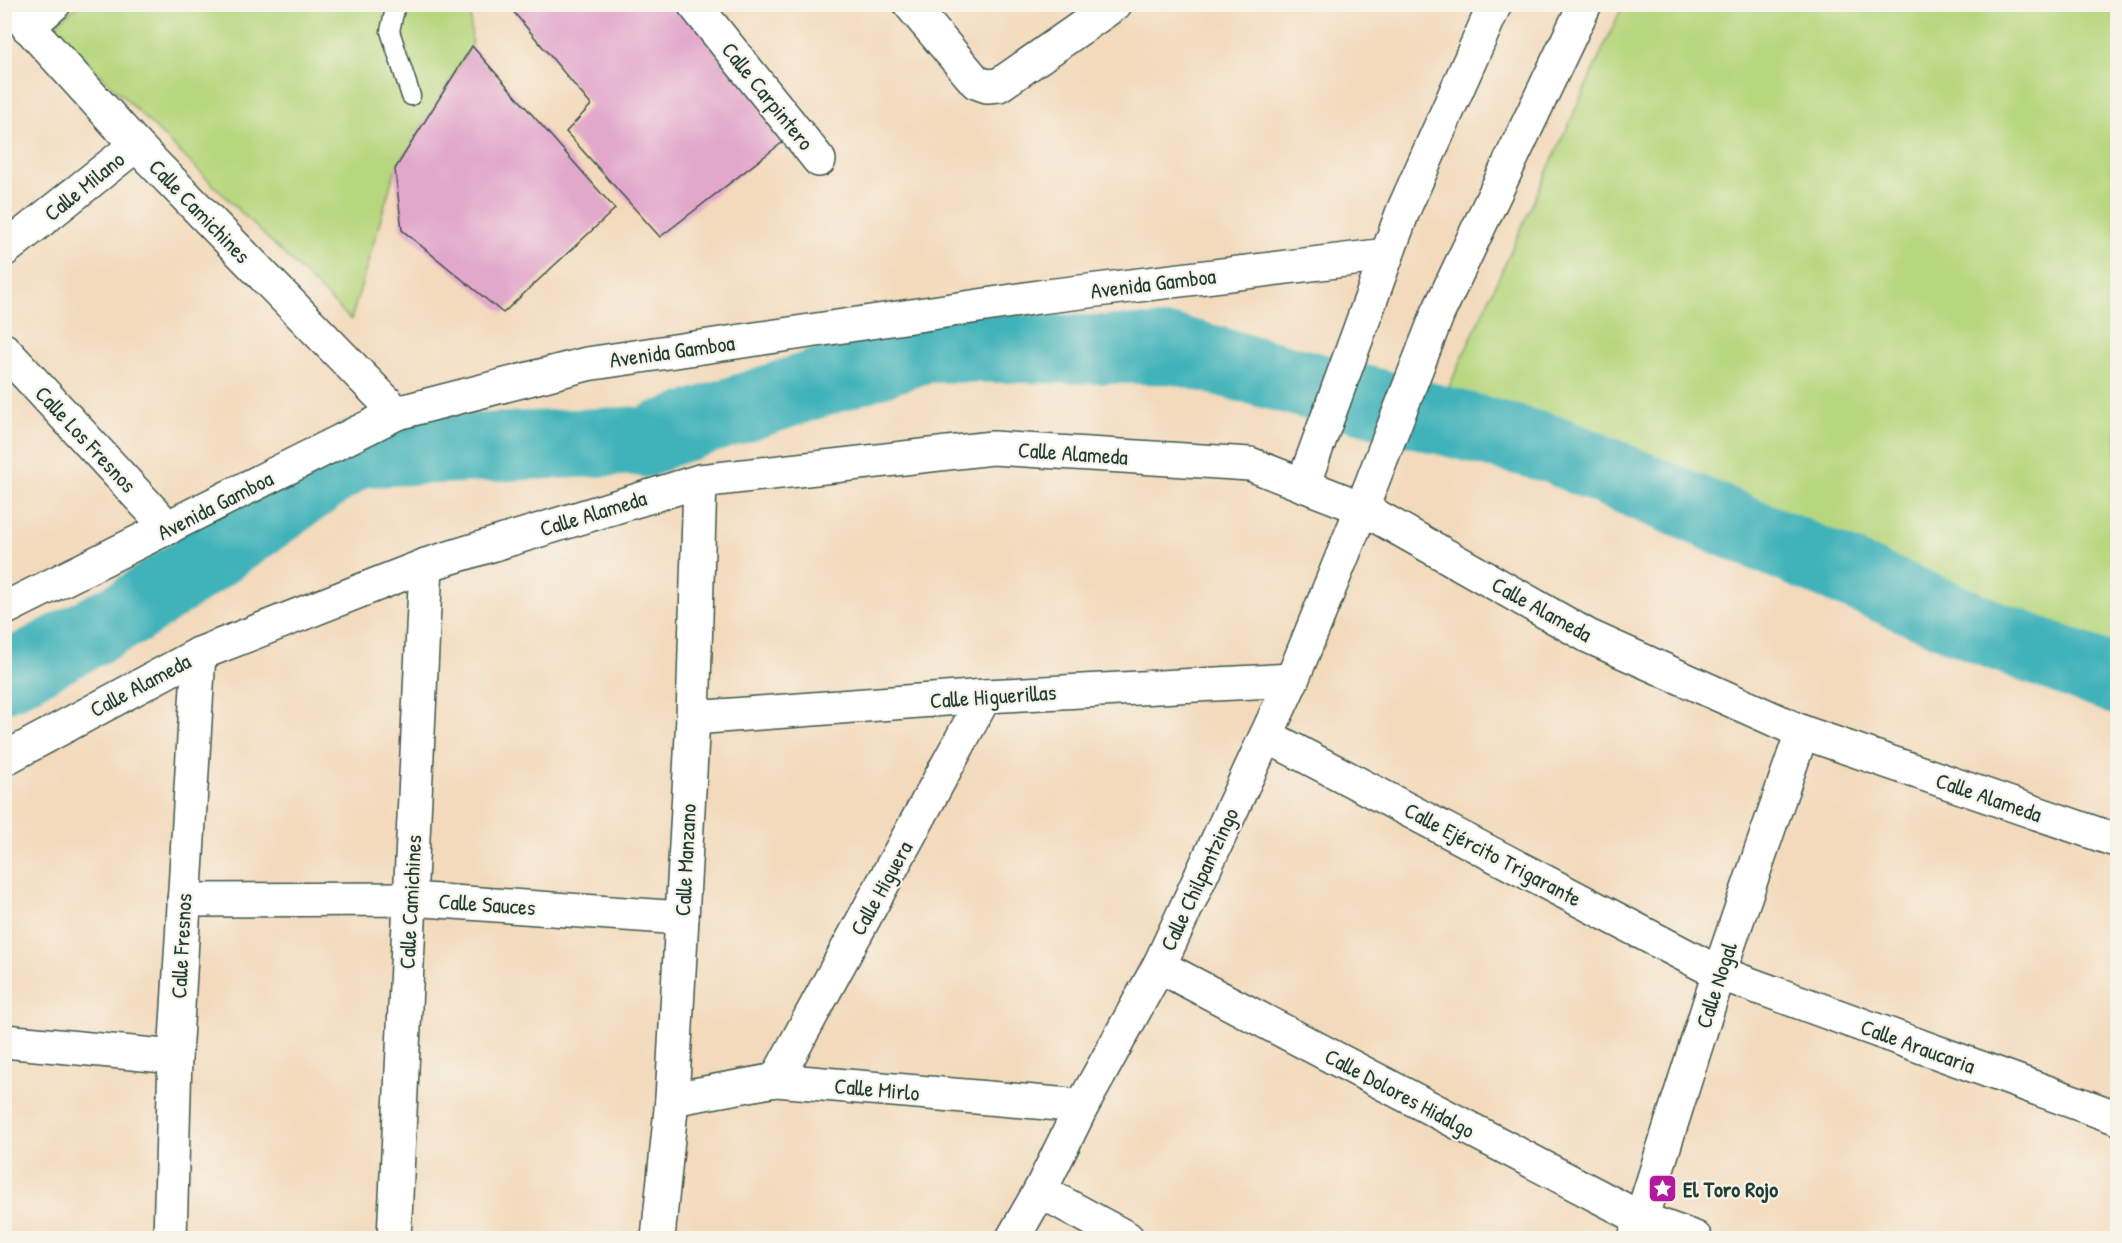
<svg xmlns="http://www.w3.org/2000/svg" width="2122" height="1243" font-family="'Patrick Hand',sans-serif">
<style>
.green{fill:#b7d77f;stroke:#6b8a5a;stroke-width:1.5}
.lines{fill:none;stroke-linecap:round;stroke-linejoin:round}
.river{stroke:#41b2b9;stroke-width:69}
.building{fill:#e2a8cc}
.lane-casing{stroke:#3f5548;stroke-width:21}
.street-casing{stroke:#3f5548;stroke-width:36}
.secondary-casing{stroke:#3f5548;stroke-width:36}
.lane{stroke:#fff;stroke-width:18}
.street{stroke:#fff;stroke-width:33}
.secondary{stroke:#fff;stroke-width:33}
.labels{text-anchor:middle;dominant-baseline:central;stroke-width:4.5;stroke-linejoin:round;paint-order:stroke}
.street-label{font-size:22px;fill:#1f3d34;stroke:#f7f3e8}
.poi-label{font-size:22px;font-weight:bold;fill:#1f3d34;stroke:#f7f3e8;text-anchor:start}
</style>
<rect width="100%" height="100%" fill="#f7f3e8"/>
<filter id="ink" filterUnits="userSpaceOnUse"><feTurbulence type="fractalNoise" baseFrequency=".0167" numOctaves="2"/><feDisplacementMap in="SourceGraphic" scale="12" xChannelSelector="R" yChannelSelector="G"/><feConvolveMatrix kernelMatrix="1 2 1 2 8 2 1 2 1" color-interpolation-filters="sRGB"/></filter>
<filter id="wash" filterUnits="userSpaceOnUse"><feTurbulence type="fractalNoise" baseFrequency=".008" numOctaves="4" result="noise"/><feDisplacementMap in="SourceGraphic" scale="24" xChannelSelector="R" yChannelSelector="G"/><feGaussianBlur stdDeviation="1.35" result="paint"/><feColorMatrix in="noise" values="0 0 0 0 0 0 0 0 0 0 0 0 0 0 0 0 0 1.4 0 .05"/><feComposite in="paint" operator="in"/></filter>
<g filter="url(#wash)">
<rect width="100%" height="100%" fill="#f3dabc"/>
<!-- green -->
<g class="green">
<polygon points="470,4 472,46 395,170 351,320 52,27 78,5"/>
<polygon points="1623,5 2117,5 2117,677 2001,625 1568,444 1442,402"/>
</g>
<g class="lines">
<!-- river -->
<polyline class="river" points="4,678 131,611 193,569 357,453 633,441 645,443 660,435 926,348 1176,350 1555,450 1994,635 2118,681"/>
</g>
<g id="blocks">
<!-- building -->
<g class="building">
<polygon points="507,4 682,4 792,135 660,237 566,132 591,105"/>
<polygon points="472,46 615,209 503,313 402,230 395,169"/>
</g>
</g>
</g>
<g filter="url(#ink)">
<use href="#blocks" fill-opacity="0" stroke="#3f5548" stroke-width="1.5"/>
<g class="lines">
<defs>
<polyline id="lane" points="396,4 390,31 411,96"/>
<g id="street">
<polyline points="8,4 136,145 397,413"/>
<polyline points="694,4 819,160"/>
<polyline points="910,4 976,82 987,86 999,85 1115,4"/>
<polyline points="28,27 54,4"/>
<polyline points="4,250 136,145"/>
<polyline points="4,350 168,528"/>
<polyline points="4,609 397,413 587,364 1039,297 1387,255"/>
<polyline points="693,718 985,696 1292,680"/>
<polyline points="1802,732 2118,841"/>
<polyline points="1267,736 1719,973 2118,1118"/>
<polyline points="4,759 199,654 426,565 700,481 992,448 1250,464 1303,485"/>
<polyline points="184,900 410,899 682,918"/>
<polyline points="1159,966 1642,1219 1695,1238"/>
<polyline points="4,1041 175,1057"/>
<polyline points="776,1080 985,696"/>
<polyline points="672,1099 776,1080 1082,1106"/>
<polyline points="1040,1191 1127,1238"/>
<polyline points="170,1238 175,1057 199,654"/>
<polyline points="394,1238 426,565"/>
<polyline points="658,1238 672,1099 693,718 700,481"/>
<polyline points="1013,1238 1040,1191 1082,1106 1159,966 1292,680 1362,508"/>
</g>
<g id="secondary">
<polyline points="1495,4 1403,211 1303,485 1362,508 1588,636 1802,732 1719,973 1635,1238"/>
<polyline points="1362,508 1438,313 1585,4"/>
</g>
</defs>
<!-- lane casing -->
<use href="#lane" class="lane-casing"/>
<!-- street casing -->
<use href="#street" class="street-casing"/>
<!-- secondary casing -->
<use href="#secondary" class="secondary-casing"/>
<!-- lane -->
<use href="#lane" class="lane"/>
<!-- street -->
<use href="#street" class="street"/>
<!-- secondary -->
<use href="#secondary" class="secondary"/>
</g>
</g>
<!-- icons -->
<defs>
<symbol id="sight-square" viewBox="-11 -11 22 22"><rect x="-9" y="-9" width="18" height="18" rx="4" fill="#b5179e" stroke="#f7f3e8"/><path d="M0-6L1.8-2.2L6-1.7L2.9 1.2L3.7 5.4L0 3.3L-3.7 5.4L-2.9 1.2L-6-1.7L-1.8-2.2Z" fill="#fff"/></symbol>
</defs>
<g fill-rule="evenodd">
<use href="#sight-square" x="1646" y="1172" width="33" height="33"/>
</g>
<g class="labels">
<!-- street labels -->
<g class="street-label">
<text transform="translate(768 96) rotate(51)">Calle Carpintero</text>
<text transform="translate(84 186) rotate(-39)">Calle Milano</text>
<text transform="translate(200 211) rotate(46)">Calle Camichines</text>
<text transform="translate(1153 283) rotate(-7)">Avenida Gamboa</text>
<text transform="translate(672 351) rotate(-8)">Avenida Gamboa</text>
<text transform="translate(86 439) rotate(47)">Calle Los Fresnos</text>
<text transform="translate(1073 453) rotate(4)">Calle Alameda</text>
<text transform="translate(215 505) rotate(-27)">Avenida Gamboa</text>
<text transform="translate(593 513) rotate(-17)">Calle Alameda</text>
<text transform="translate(1542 609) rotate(29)">Calle Alameda</text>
<text transform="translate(140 685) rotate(-28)">Calle Alameda</text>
<text transform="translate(993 696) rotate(-4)">Calle Higuerillas</text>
<text transform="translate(1989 797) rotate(19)">Calle Alameda</text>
<text transform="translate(1493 854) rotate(28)">Calle Ejército Trigarante</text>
<text transform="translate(685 860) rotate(-87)">Calle Manzano</text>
<text transform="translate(1199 879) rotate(-65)">Calle Chilpantzingo</text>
<text transform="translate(881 888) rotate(-61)">Calle Higuera</text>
<text transform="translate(410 902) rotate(-87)">Calle Camichines</text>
<text transform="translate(487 904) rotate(4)">Calle Sauces</text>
<text transform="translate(181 946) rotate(-87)">Calle Fresnos</text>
<text transform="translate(1716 985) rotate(-72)">Calle Nogal</text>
<text transform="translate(1918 1046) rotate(20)">Calle Araucaria</text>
<text transform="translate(877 1089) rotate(5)">Calle Mirlo</text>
<text transform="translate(1400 1093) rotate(28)">Calle Dolores Hidalgo</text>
</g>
<!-- poi labels -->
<g class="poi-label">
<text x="1683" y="1189">El Toro Rojo</text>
</g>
</g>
<!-- margin -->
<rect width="2122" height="1243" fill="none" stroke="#f7f3e8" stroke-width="24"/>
</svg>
